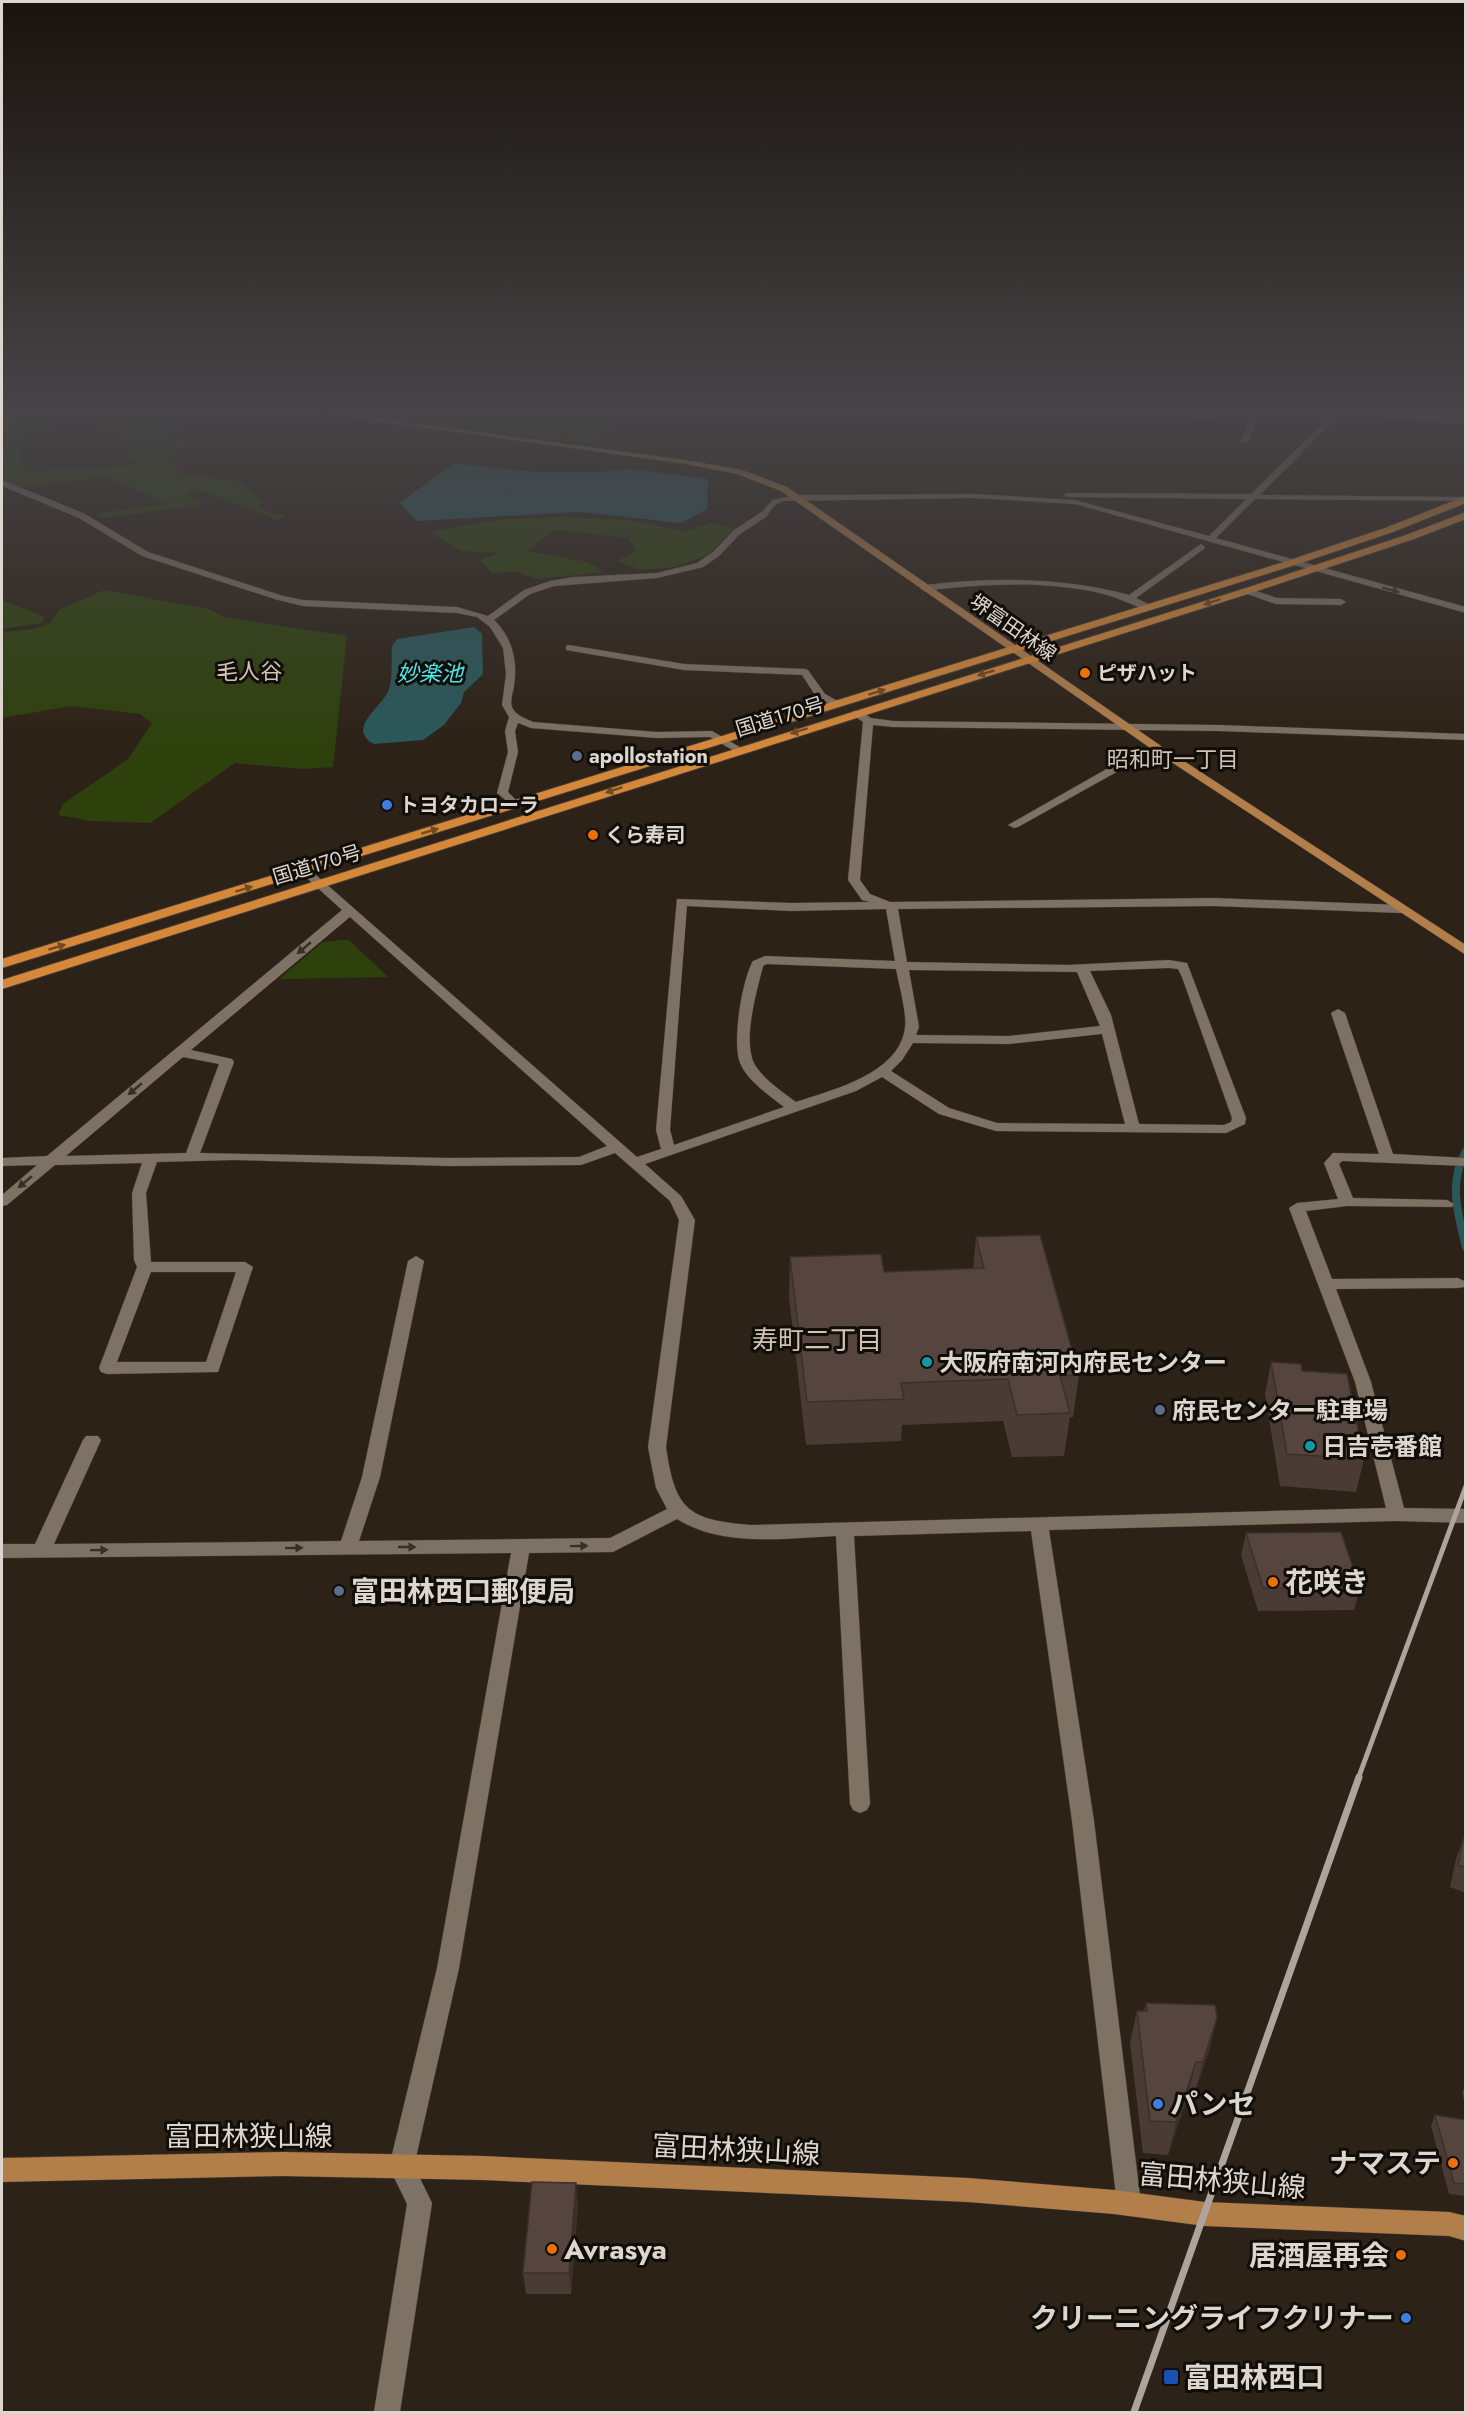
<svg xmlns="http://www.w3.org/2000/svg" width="1467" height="2414" font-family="Jost,'Noto Sans JP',sans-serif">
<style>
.green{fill:#2e410c;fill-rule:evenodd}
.water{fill:#2a585a}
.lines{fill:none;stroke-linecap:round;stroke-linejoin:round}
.stream{stroke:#2a585a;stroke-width:8}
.minor-casing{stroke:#453c34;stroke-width:1}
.major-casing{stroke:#453c34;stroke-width:1}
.highway-casing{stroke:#453c34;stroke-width:2}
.minor{fill:#7e7264;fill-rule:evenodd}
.major{fill:#b27f4b;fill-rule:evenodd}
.highway{fill:#d5883a;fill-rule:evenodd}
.rail-far1{stroke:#ada59d;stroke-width:5}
.rail{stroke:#ada59d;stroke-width:7}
.wall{fill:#4a3b35}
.shaded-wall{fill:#3c302b}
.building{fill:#56453e;stroke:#3c302b;stroke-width:1.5}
.oneway{fill:#373028}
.oneway2{fill:#734a21}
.food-dot{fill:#e8710a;stroke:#110d08;stroke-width:2}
.service-dot{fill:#5c6f8a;stroke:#110d08;stroke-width:2}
.shop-dot{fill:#3f7fe0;stroke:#110d08;stroke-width:2}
.culture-dot{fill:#0f9aa8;stroke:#110d08;stroke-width:2}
.transit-dot{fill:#1a4fb4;stroke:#110d08;stroke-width:2}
.labels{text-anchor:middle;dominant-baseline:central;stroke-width:6;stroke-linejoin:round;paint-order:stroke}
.far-street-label{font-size:20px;fill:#ddd6cf;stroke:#110d08}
.far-poi-label{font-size:20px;font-weight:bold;fill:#ddd6cf;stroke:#110d08;text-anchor:start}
.far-neighbourhood-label{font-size:22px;fill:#d1c3b5;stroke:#110d08}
.far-water-label{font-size:22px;font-style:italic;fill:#4de5eb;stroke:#110d08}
.poi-label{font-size:24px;font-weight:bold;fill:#ddd6cf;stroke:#110d08;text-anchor:start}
.neighbourhood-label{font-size:26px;fill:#d1c3b5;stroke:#110d08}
.near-poi-label{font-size:28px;font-weight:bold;fill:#ddd6cf;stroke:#110d08;text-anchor:start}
.near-street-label{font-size:28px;fill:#ddd6cf;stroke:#110d08}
</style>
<rect width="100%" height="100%" fill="#2d2217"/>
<!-- green -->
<g class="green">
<path d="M31,408h202l27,4c-32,13 -69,7 -102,17l6,8 25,4 -22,18 14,15 57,7 24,20 -2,6 13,7 13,1 -8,5 -82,-31 -12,4 18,9 -8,4 -91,12 -7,-4 70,-11 -61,-26 -103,12v-72zM100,415l17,4 -17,5 -3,5 32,1 -9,4 4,6 16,3 -12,6 2,9 9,6c-37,6 -74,3 -112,8l-9,-18c25,-35 43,-32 82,-39z"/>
<polygon points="323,408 435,408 415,419 407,419"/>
<polygon points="440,408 630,408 632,409 589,443 458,426 482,413"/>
<polygon points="702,408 771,408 771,414 759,416"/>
<polygon points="569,517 630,520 685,532 711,523 734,528 707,555 674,567 640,570 617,561 637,550 628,538 555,530 526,551 587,562 605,572 538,579 516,572 492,573 480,560 499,553 462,551 429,532 504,519"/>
<polygon points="104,590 209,609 224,617 347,636 333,767 302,769 235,763 150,823 91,821 58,815 63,804 128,759 152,723 140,714 71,706 2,718 2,632 34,629 50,623 59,610"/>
<polygon points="2,600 45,617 42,623 2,629"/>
<polygon points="341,940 349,940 388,977 279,979 323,942"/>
</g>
<!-- water -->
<g class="water">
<path d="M455,464l81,8h60l33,-3 79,10 -1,30 -26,14 -102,-11 -162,9 -18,-19c20,-11 36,-27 56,-38z"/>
<path d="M474,627l8,7 1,40 -19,18 -3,11 -17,22 -21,15 -49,4c-29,-16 10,-38 15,-55 4,-12 2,-30 3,-43l5,-7z"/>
</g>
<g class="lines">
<!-- stream -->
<path class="stream" d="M1466,1151c-18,31 -8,64 0,96"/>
<defs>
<g id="minor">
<polygon points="15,408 23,408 5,431 2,431 2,425"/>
<path d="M1049,408l158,7 70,-5 54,5 7,-7h8l-4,4 124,6v4l-128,-6 -78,79 206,2v4l-211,-2 -39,39 250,69v6l-391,-109 -101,-6 -191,3 -9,5 -8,11 -26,17 -21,22 -16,11 -46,11 -103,8 -24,8 -36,26c18,17 24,41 20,66 -1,7 -5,16 -1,23 4,7 14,10 20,13l124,10 55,-1 33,19 -9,2 -26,-15 -53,1 -126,-10 -13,-5 -3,8 3,21 -10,40 13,13 -6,3 -18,-15 11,-41 -3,-21 4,-14 -7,-12 4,-31 -3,-26 -13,-21 -13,-10 -20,-4 -154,-7 -25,-6 -136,-44 -63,-38 -77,-32v-5h3l80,33 63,38 135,44 20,4 154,7 31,9 36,-26 26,-9 24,-4 83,-4 40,-10 16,-11 21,-22 29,-19 9,-11 25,-5 177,-1 101,6 134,36 37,-37 -179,-2 -4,-2 4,-2 184,1 76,-75 -50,-5 -23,2 3,2 -8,23 -4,2 -4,-2 8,-22 -5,-3 -37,3 -154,-9z"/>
<path d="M1201,544l4,3 -1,2 -68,49 14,7v4l-3,1c-15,-5 -28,-12 -43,-16 -58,-14 -122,-10 -180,-3l-4,-3 4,-3c68,-8 138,-8 205,10z"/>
<polygon points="1247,588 1277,598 1341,599 1346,602 1341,605 1276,604 1244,593 1244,589"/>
<polygon points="569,645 684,664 805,669 808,670 825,694 843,704 838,707 817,698 802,675 684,670 566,650 566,646"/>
<path d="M853,711h8l10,7 22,3 326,4 247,9v6l-247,-9 -326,-4 -20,-2 -13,155 10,14 20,8 324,-4 187,7 6,4 -6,4 -187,-7 -316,3 9,53 161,3 101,-5 18,3 59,155 -1,6 -19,9 -230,-2 -57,-17 -57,-37 -26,14 -211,73 36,32 14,24 -29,227c9,63 22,73 85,78l635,-17 -31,-126 -66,-174 8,-5 41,-4 -14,-36 9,-10 46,1 -48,-141 7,-4 7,4 48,141 73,4v8l-124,-5 -3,3 14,34 94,2 7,4 -2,3 -105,-1 -41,5 26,68 126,-1 8,4 -2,5 -6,1 -122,1 35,93 33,126 62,1v14l-69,-2 -348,9 45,291 47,383 -3,9 -9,3 -9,-3 -3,-9 -45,-383 -41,-290 -177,5 16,268 -3,6 -7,3 -7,-3 -3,-6 -14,-268c-51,2 -113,12 -159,-17l-64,33 -84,1 -70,415 -45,198 18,37 -32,209h-26l33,-208 -18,-37 48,-199 74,-415 -509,5v-14h33l48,-104 3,-4h12l3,4 -47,104 287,-3 21,-64 46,-216 8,-5 8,5 -44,216 -21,64 251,-3 57,-29 -11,-21 -8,-41 31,-227 -9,-19 -55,-48 -34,12 -133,1 -214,-6 -77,2 -11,31 5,69h94l8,5 -35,105 -111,2 -6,-2 -2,-4 38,-101 -3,-7 -2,-67 10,-30 -87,2 -48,40 -5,1v-11l35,-30 -35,1v-8l45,-2 295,-246 -42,-38 -2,-2 6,-4 4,2 329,289 24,-8 -5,-19 21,-231 114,4 79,-1 -8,-2 -14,-20 15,-158 -10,-7zM687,906l104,5 95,-2 9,52 -130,-5 -12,5c-11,19 -22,85 -12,104 8,17 28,30 43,42l-110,38 -4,-15zM350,917l257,229 -28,11 -131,1 -248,-5 34,-91 -2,-3 -41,-9zM767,964l129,5c3,16 11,44 9,59 -6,46 -73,62 -109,74 -13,-10 -29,-20 -39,-34 -17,-22 0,-77 6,-102zM1169,968l9,1 4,8 50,141 -1,4 -7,3 -85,-1 -28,-109 -21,-44zM909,970l168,2 23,54 -91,10 -93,-1 3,-8zM1102,1034l23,90 -128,-1 -48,-15 -58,-37 11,-11 11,-17 96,1zM183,1057l36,7 -33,89 -120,3zM151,1272h85l-30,90h-89z"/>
<polygon points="1160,747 1164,748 1164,752 1147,755 1018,827 1014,828 1008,825 1140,750"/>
</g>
<g id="major">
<polygon points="282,408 302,408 686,460 742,470 787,487 1164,748 1466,945 1466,955 1156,752 781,491 737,474 686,464"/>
<polygon points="283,2152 483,2156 968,2178 1114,2190 1205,2202 1449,2212 1466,2216 1466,2241 1449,2236 1205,2226 1114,2214 968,2202 483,2180 283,2176 2,2182 2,2158"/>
</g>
<g id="highway">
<polygon points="1466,496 1466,503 1393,532 1295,565 2,968 2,959 1287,561 1385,528"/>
<polygon points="1466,512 1466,519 1414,539 1251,593 2,989 2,980 1243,589 1406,535"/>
</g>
</defs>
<!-- minor casing -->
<use href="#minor" class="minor-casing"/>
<!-- major casing -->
<use href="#major" class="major-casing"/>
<!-- highway casing -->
<use href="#highway" class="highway-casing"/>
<!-- minor -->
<use href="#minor" class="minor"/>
<!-- major -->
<use href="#major" class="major"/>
<!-- highway -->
<use href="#highway" class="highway"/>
<!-- rail-far1 -->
<polyline class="rail-far1" points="1358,1779 1466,1486"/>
<!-- rail -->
<polyline class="rail" points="1134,2412 1359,1777"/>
</g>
<!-- wall -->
<g class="wall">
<polygon points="976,1237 1079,1375 1073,1417 1070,1417 1064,1456 1012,1457 1003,1421 902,1425 901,1441 806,1445 789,1298 790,1257 884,1272 973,1269"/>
<polygon points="1271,1362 1302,1371 1364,1459 1356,1492 1280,1486 1265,1394"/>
<polygon points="1246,1533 1360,1588 1354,1610 1258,1611 1241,1555"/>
<polygon points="1464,1837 1466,1837 1466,1893 1450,1887 1456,1859"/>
<polygon points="1146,2003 1217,2018 1209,2051 1194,2095 1188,2095 1168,2155 1143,2153 1130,2043 1137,2011 1144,2011"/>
<polygon points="1466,2083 1466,2108 1462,2093"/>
<polygon points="1435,2115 1466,2120 1466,2196 1449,2194 1431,2126"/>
<polygon points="578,2204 571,2294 526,2294 523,2273"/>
</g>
<!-- shaded-wall -->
<g class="shaded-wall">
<polygon points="1217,2018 1209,2051 1194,2095 1203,2062"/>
<polygon points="1196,2062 1188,2095 1168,2155 1176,2122"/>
<polygon points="576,2183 578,2204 571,2294 569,2273"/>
</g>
<!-- building -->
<g class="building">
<polygon points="1040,1235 1079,1375 1060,1376 1070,1413 1017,1415 1008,1379 901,1383 904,1399 807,1402 790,1257 881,1254 884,1272 984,1268 976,1237"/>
<polygon points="1271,1362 1301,1364 1302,1371 1347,1374 1364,1459 1287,1454"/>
<polygon points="1341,1532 1360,1588 1263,1588 1246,1533"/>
<polygon points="1464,1837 1466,1837 1466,1868 1458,1865"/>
<polygon points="1146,2003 1215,2005 1217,2018 1203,2062 1196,2062 1176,2122 1150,2121 1137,2011 1147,2011"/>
<polygon points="1435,2115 1466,2120 1466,2184 1454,2183"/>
<polygon points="532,2182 576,2183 569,2273 523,2273"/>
</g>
<!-- one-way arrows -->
<defs><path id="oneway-solid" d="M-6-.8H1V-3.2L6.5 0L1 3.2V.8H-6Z" transform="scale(1.5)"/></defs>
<g class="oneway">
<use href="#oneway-solid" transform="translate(1391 590) rotate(15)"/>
<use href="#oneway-solid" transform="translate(304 948) rotate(140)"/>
<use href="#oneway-solid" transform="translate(135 1089) rotate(140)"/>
<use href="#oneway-solid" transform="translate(25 1182) rotate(140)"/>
<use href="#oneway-solid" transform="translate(579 1546) rotate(-1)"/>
<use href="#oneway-solid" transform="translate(407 1547)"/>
<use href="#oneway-solid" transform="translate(294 1548) rotate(-1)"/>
<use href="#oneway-solid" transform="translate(99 1550) rotate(-1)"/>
</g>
<g class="oneway2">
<use href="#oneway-solid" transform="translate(1212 602) rotate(162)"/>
<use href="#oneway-solid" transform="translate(986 673) rotate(163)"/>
<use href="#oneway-solid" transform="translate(877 692) rotate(-17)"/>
<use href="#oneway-solid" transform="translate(799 731) rotate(163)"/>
<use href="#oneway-solid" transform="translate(614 790) rotate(162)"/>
<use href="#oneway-solid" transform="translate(430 831) rotate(-17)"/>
<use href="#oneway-solid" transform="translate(244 889) rotate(-17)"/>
<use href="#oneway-solid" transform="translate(57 947) rotate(-17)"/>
</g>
<!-- sky -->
<linearGradient id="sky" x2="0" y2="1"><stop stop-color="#19130d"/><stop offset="0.55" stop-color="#464447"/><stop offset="1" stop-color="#464447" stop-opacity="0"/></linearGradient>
<rect width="1467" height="746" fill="url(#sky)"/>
<!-- markers -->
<g class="food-dot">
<circle cx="1085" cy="673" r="6"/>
<circle cx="593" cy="835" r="6"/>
<circle cx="1273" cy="1582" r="6"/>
<circle cx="1453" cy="2163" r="6"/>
<circle cx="552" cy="2249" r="6"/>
<circle cx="1401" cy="2255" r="6"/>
</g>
<g class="service-dot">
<circle cx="577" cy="756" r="6"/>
<circle cx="1160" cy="1410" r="6"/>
<circle cx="339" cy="1591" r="6"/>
</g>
<g class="shop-dot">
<circle cx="387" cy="805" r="6"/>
<circle cx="1158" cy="2104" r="6"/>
<circle cx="1406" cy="2318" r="6"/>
</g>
<g class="culture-dot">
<circle cx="927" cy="1362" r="6"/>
<circle cx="1310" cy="1446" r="6"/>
</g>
<rect class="transit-dot" x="1163" y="2369" width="16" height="16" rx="3"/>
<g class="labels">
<!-- far-street labels -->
<g class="far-street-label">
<text transform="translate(1013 628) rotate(35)">堺富田林線</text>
<text transform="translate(780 717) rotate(-17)">国道170号</text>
<text transform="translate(317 865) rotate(-17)">国道170号</text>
</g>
<!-- far-poi labels -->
<g class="far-poi-label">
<text x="1097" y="673">ピザハット</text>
<text x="589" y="756">apollostation</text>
<text x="399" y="805">トヨタカローラ</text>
<text x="605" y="835">くら寿司</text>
</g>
<!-- far-neighbourhood labels -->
<g class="far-neighbourhood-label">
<text x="249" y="671">毛人谷</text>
<text x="1173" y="759">昭和町一丁目</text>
</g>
<!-- far-water labels -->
<g class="far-water-label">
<text x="430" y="673">妙楽池</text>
</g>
<!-- poi labels -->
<g class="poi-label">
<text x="939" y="1362">大阪府南河内府民センター</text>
<text x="1172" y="1410">府民センター駐車場</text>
<text x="1322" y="1446">日吉壱番館</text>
</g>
<!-- neighbourhood labels -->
<g class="neighbourhood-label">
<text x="817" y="1340">寿町二丁目</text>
</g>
<!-- near-poi labels -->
<g class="near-poi-label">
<text x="1285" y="1582">花咲き</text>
<text x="351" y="1591">富田林西口郵便局</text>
<text x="1170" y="2104">パンセ</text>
<text x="1441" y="2163" text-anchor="end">ナマステ</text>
<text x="564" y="2249">Avrasya</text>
<text x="1389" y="2255" text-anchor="end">居酒屋再会</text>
<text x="1394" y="2318" text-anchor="end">クリーニングライフクリナー</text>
<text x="1184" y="2377">富田林西口</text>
</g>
<!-- near-street labels -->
<g class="near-street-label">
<text x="249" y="2136">富田林狭山線</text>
<text transform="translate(736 2150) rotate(3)">富田林狭山線</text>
<text transform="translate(1222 2181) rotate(5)">富田林狭山線</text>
</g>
</g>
<!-- border -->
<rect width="1467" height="2414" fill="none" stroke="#ddd6cf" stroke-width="6"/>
</svg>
